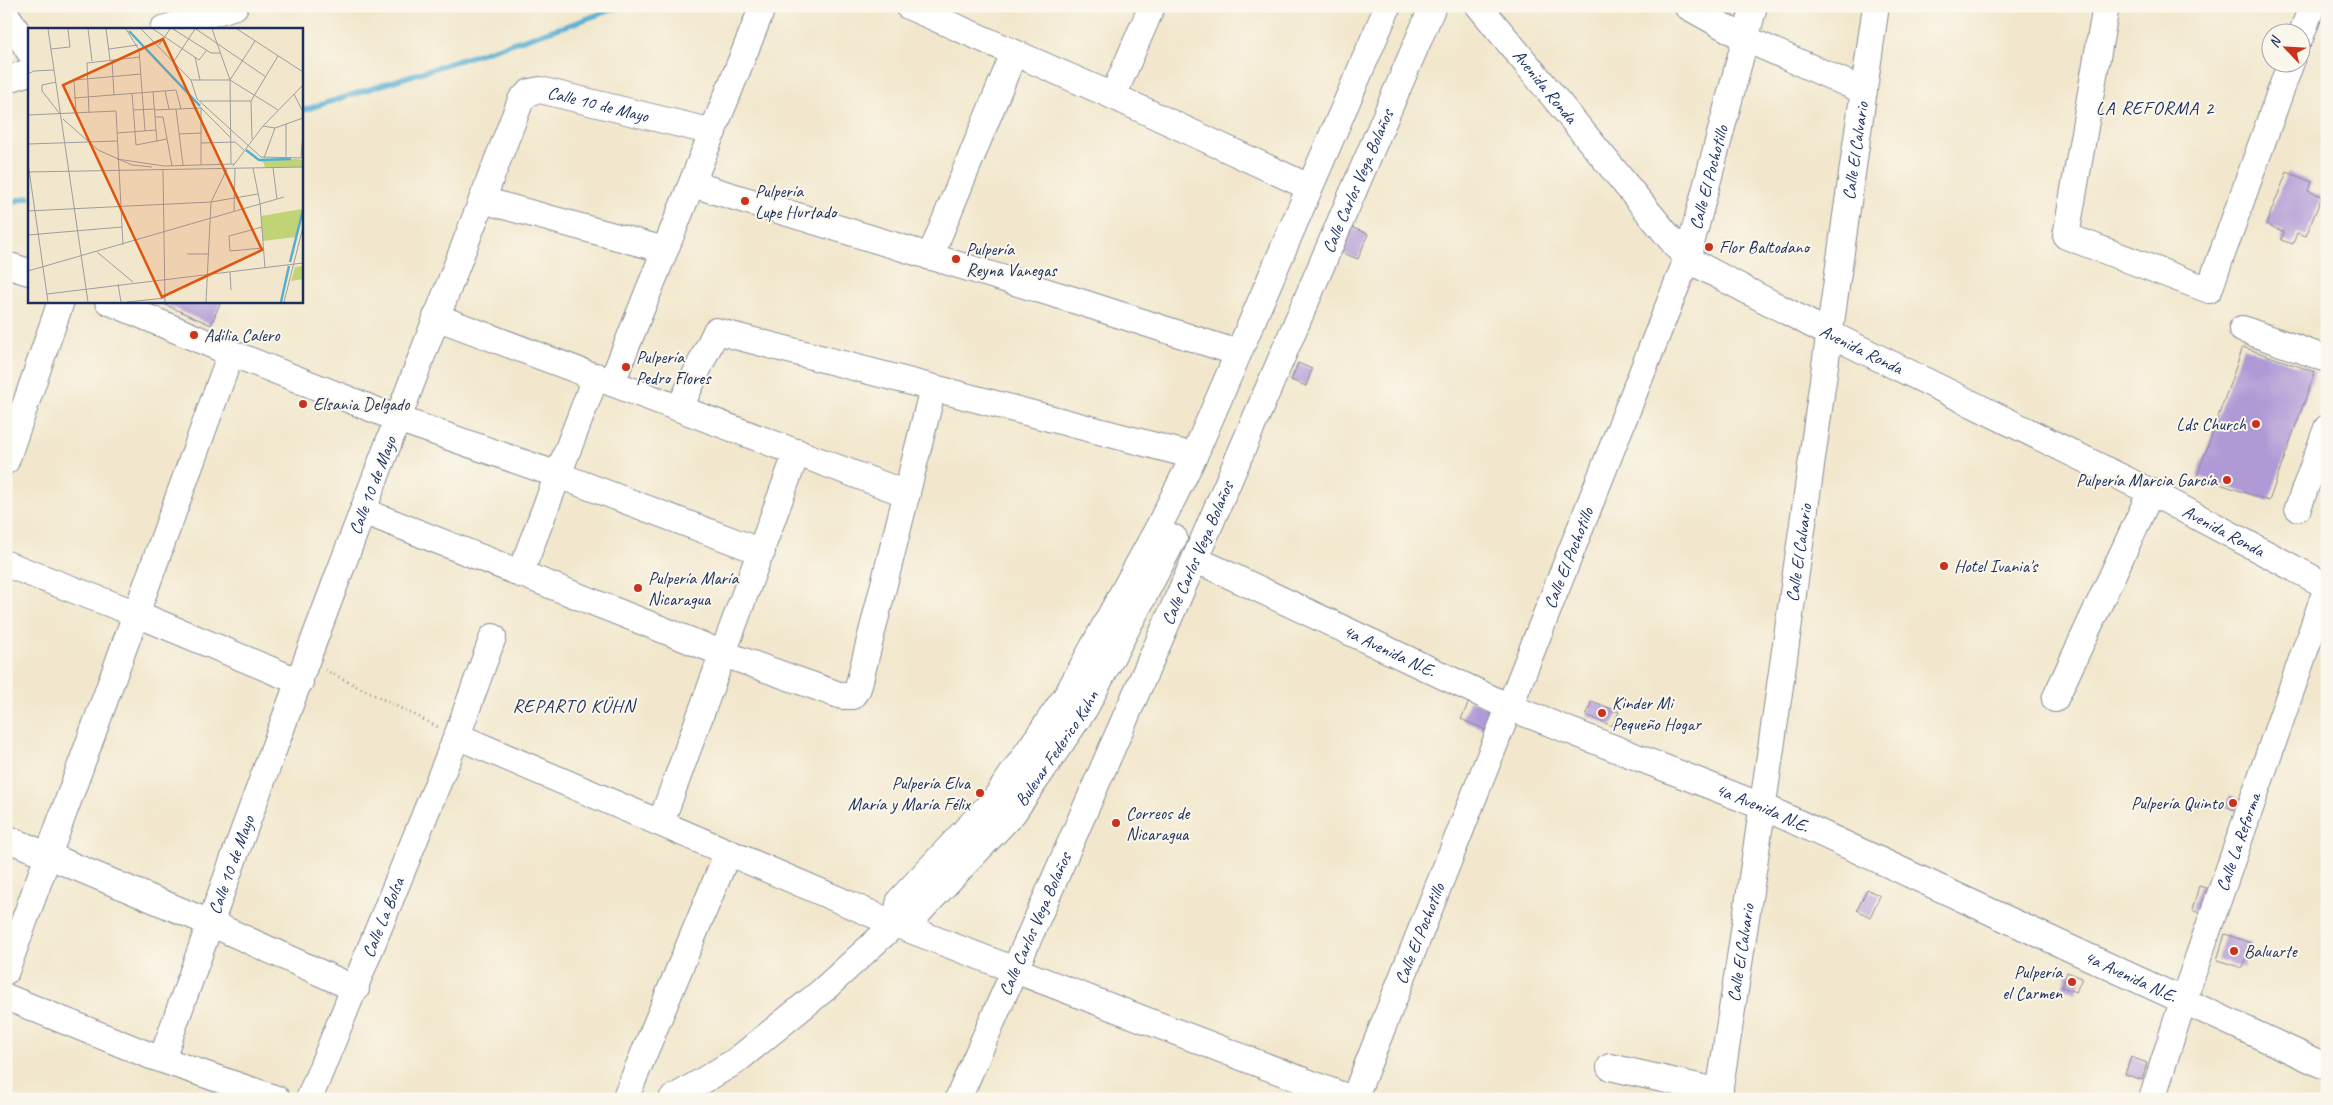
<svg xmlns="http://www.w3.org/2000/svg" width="2333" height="1105" font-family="Caveat,sans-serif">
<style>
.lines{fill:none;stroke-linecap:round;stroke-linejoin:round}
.stream{stroke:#53afd1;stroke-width:5.5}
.building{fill:#b09ad6}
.minor-casing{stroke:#868b95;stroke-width:28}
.path{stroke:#868b95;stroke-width:3;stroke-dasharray:1 4;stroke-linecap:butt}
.minor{stroke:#fff;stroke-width:26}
.poi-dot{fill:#c8321e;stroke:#fbf7ec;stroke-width:2}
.labels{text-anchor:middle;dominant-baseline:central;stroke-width:4;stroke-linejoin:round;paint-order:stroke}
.street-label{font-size:18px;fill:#1b2f5e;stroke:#fbf7ec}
.poi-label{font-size:18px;fill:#1b2f5e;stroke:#fbf7ec;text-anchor:start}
.neighbourhood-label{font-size:19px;letter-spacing:1px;fill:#1b2f5e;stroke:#fbf7ec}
.inset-river{fill:none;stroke:#53afd1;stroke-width:2.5}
.inset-road{fill:none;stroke:#9c9da0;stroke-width:1}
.view{fill:#de5710;fill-opacity:0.15;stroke:#de5710;stroke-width:2.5}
.inset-edge{fill:none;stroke:#1b2f5e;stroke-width:2.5}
</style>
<rect width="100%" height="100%" fill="#fbf7ec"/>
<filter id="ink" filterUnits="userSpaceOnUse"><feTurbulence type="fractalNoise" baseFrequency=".02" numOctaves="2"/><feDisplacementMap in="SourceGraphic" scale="10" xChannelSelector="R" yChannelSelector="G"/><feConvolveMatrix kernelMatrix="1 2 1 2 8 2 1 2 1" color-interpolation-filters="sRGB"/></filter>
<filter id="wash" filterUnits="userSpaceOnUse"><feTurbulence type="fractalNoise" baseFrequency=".0096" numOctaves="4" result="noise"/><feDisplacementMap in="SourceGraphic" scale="20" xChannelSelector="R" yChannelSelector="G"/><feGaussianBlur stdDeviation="1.12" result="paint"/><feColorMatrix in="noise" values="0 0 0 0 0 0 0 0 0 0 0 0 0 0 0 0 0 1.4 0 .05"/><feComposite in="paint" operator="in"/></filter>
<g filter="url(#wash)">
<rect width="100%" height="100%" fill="#f2e7cc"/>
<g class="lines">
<!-- stream -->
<g class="stream">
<polyline points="301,111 578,22 621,6"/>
<polyline points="6,204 29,197"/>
</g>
</g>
<g id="blocks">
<!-- building -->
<g class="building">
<polygon points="2287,172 2312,182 2308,191 2322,196 2306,236 2297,233 2293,244 2281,240 2284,232 2266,224"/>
<polygon points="1351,227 1368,234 1358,259 1340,252"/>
<polygon points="157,301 221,301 211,325"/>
<polygon points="2243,347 2315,372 2269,501 2197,476"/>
<polygon points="1298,363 1312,369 1306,386 1291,380"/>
<polygon points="1470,700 1499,713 1490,732 1461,719"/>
<polygon points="1592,701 1619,712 1612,726 1586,715"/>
<polygon points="2230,795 2241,800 2236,811 2225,806"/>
<polygon points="2199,886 2210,889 2202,914 2192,910"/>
<polygon points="1867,889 1880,896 1870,917 1857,910"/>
<polygon points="2225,934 2251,943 2243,968 2217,960"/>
<polygon points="2067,972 2082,978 2076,992 2062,987"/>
<polygon points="2131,1057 2147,1063 2142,1080 2125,1074"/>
</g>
</g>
</g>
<g filter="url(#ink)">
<use href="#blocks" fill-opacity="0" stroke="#868b95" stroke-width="1"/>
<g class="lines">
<defs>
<g id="minor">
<polyline points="908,6 1113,96 1309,187"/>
<path id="s1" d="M1479,6l208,253 141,74 323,159 176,94"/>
<polyline points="1687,6 1746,39 1864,91"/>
<polyline points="2106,6 2066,236 2209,290 2291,62"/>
<polyline points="6,14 29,51"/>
<polyline points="163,29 235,6"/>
<polyline points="2300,38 2312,6"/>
<polyline points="6,80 29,72"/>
<polyline points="1113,96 1152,6"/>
<polyline points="692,184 1077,301 1238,353"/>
<polyline points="482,200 665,250"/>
<polyline points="930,257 1014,53"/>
<polyline points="6,265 29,272"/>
<polyline points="108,301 231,353 398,419 558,475 762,552"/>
<polyline points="436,317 907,494"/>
<polyline points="2242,329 2327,359"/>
<polyline points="612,382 763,6"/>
<polyline points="680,407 716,331 1194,456"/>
<polyline points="6,461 61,301"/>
<polyline points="2298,508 2327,428"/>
<polyline points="363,511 724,654 842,696 852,696 858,688 933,388"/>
<path id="s2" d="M1195,559l314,148 255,100 563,260"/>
<polyline points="6,564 137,614 300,682"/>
<polyline points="520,574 596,376"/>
<polyline points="2055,699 2151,492"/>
<polyline points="457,736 895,924 1351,1099"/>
<polyline points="661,822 797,452"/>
<polyline points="6,838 210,923 356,989"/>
<polyline points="895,924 900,900 995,799 1067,695 1157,530 1194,456 1388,6"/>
<polyline points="6,971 231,353"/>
<polyline points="6,997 151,1056 277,1099"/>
<path id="s3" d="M162,1059c113,-322 235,-641 359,-959l9,-8 10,-2 173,42"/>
<polyline points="1610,1067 1720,1092"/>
<path id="s4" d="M309,1099l148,-363 36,-99"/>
<polyline points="625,1099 728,852"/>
<path id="s5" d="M672,1099l64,-38 86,-70 73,-67 23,-11 95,-100 72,-105 89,-170"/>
<path id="s6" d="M958,1099l237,-540 238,-553"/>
<path id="s7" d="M1354,1099l333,-840 67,-253"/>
<path id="s8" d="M1718,1099c58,-364 105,-729 158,-1093"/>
<path id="s9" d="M2152,1099l31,-98 144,-414"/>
</g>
</defs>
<!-- minor casing -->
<use href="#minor" class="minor-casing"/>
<!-- path -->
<polyline class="path" points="325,670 438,727"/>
<!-- minor -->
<use href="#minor" class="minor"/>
</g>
</g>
<!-- markers -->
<g class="poi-dot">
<circle cx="745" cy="201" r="5"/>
<circle cx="1709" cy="247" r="5"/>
<circle cx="956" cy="259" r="5"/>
<circle cx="194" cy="335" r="5"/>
<circle cx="626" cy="367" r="5"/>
<circle cx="303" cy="404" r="5"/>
<circle cx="2256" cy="424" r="5"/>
<circle cx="2227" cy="480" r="5"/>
<circle cx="1944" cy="566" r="5"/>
<circle cx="638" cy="588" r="5"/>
<circle cx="1602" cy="713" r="5"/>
<circle cx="980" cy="793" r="5"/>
<circle cx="2233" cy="803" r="5"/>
<circle cx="1116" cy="823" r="5"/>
<circle cx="2234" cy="951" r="5"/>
<circle cx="2072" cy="982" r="5"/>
</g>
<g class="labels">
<!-- street labels -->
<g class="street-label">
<text stroke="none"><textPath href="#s1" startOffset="104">Avenida Ronda</textPath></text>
<text stroke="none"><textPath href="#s3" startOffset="1106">Calle 10 de Mayo</textPath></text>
<text stroke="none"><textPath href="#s8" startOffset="958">Calle El Calvario</textPath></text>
<text stroke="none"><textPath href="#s7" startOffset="988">Calle El Pochotillo</textPath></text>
<text stroke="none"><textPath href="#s6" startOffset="1001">Calle Carlos Vega Bolaños</textPath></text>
<text stroke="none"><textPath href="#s1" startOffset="524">Avenida Ronda</textPath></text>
<text stroke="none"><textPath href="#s3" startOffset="611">Calle 10 de Mayo</textPath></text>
<text stroke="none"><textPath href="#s1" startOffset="929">Avenida Ronda</textPath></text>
<text stroke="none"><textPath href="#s6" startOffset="596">Calle Carlos Vega Bolaños</textPath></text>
<text stroke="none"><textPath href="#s8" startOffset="552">Calle El Calvario</textPath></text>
<text stroke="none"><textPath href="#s7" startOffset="582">Calle El Pochotillo</textPath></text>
<text stroke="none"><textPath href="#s2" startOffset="215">4a Avenida N.E.</textPath></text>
<text stroke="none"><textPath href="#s5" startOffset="526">Bulevar Federico Kuhn</textPath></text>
<text stroke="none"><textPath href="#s2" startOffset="620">4a Avenida N.E.</textPath></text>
<text stroke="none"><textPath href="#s9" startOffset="271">Calle La Reforma</textPath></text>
<text stroke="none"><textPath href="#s3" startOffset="206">Calle 10 de Mayo</textPath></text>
<text stroke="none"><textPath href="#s4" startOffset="196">Calle La Bolsa</textPath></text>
<text stroke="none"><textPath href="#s6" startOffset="191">Calle Carlos Vega Bolaños</textPath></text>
<text stroke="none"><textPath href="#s7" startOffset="178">Calle El Pochotillo</textPath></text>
<text stroke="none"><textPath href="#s8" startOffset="148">Calle El Calvario</textPath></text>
<text stroke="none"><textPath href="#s2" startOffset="1025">4a Avenida N.E.</textPath></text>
</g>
<!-- poi labels -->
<g class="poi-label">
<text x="755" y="191">Pulpería<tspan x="755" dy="21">Lupe Hurtado</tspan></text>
<text x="1719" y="247">Flor Baltodano</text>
<text x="966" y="249">Pulpería<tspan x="966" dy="21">Reyna Vanegas</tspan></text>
<text x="204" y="335">Adilia Calero</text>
<text x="636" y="357">Pulpería<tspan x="636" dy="21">Pedro Flores</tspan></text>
<text x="313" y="404">Elsania Delgado</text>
<text x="2246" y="424" text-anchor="end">Lds Church</text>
<text x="2217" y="480" text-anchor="end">Pulpería Marcia García</text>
<text x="1954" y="566">Hotel Ivania's</text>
<text x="648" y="578">Pulpería María<tspan x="648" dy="21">Nicaragua</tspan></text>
<text x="1612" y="703">Kinder Mi<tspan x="1612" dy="21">Pequeño Hogar</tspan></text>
<text x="970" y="783" text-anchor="end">Pulpería Elva<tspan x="970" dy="21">María y María Félix</tspan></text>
<text x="2223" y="803" text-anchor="end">Pulpería Quinto</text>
<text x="1126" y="813">Correos de<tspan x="1126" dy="21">Nicaragua</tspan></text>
<text x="2244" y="951">Baluarte</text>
<text x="2062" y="972" text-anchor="end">Pulpería<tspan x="2062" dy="21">el Carmen</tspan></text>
</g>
<!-- neighbourhood labels -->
<g class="neighbourhood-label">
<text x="2155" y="108">LA REFORMA 2</text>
<text x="574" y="706">REPARTO KÜHN</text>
</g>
</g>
<!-- overview -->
<g transform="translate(28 28)">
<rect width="275" height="275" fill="#f2e7cc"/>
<path d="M268,131l7,1v7l-38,1 -1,-5 -5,-3zM274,181l-6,28 -33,4 -2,-25zM275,238v13l-12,2 4,-14z" fill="#c0d376"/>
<path class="inset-river" d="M101,3l71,75M218,122l13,10 32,-1M262,234l13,-52M253,274l8,-36"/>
<path class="inset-road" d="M20,1l40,273M60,1l4,32M78,1l4,31M98,1l13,21 6,81M113,1l50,51h39l48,30M125,1l46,31 8,-10M145,1l38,24h9M168,1l70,48M184,1l18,51 1,84M209,1l66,43M131,17l11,-16M23,21l19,-2 -2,-18M81,21l29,-4M167,29l5,23M84,32l2,35M146,33l21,-32M0,46l6,-3 20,-1M163,52l6,19 64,58 42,1M202,52l25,-39M28,54l-14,3v6l18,23M137,63l4,18M125,64l4,50M104,65l4,52 31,-6M266,66l9,18M46,70l102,-8 5,19M172,73h51M173,79v58M148,81l7,56M105,82l21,-1M126,82l47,-2 30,30M48,85l-2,-33 67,-6M61,85l-2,-50 53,-6M0,87l88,-4 7,134M127,89h8l9,49M35,91l35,31 34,15 20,2M258,96v33M235,98l12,2 28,-10M89,105l39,-3M151,106l22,-1M224,111l-1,-38 27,-45M173,115l34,-1 9,8M0,116l89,-3M273,129l2,-23M236,130l11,-30M89,131l47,7 70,-2M0,135l20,139M205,138l30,-40 40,-41M225,140l7,35 5,65M245,140l4,31M135,142l2,132M0,144l275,-5M0,183l183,-9 47,-8M206,183l1,-43M234,199l-33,9 1,15 33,-3M0,207l94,-8M69,224l36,30M159,226h22M0,243l256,-74M202,244l1,18M90,256l3,18M19,266l256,-31M99,274l38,-4M178,274l5,-100 16,-33M256,274l19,-75"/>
<path class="view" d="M135,11l99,211 -100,47 -99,-212z"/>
<rect width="275" height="275" class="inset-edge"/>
</g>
<!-- margin -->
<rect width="2333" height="1105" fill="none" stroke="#fbf7ec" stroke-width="25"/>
<!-- north arrow -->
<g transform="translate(2286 48) rotate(295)"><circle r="24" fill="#fbf7ec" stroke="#a1a7b3"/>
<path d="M0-4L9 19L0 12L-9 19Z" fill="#c8321e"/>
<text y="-8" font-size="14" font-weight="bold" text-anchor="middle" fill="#1b2f5e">N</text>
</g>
</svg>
